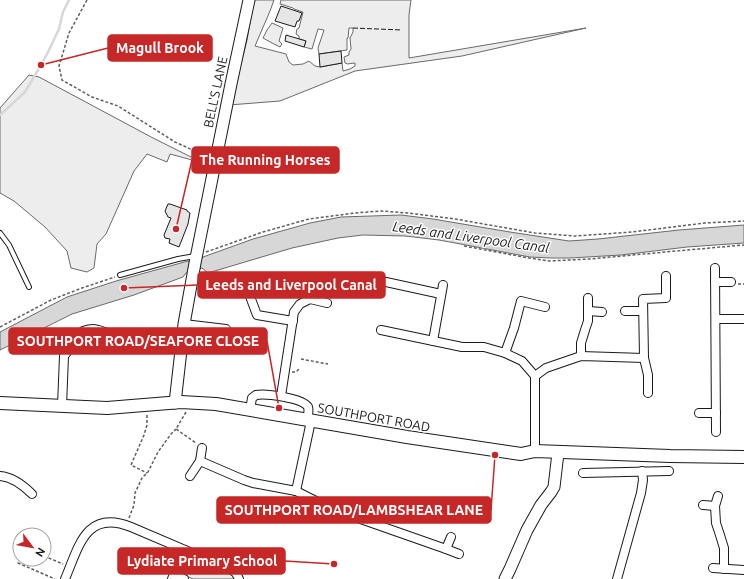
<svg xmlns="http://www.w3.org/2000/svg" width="744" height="579" font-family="Ubuntu,sans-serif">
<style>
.built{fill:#ededed;stroke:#6a6a6a}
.water{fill:#d7d7d7;stroke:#6a6a6a}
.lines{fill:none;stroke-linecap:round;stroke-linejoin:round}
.stream{stroke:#d7d7d7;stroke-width:2.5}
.building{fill:#e6e6e6;stroke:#1a1a1a}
.lane-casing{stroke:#1a1a1a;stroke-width:6}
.street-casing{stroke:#1a1a1a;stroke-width:10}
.secondary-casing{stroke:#1a1a1a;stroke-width:13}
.primary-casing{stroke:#1a1a1a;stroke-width:14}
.path{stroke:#5f5f5f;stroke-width:1.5;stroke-dasharray:3 2;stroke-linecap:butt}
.lane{stroke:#fff;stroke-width:4}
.street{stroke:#fff;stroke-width:8}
.secondary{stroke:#fff;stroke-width:11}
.primary{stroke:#fff;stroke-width:12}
.fence{stroke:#1a1a1a;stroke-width:1;stroke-dasharray:5 2;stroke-linecap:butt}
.labels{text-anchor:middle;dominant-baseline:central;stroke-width:3;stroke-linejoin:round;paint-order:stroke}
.street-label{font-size:13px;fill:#1a1a1a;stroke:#fff}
.water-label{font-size:14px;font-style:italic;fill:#1a1a1a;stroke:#fff}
.leader{fill:none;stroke:#c62828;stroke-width:1.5}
.callout-dot{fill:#c62828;stroke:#fff;stroke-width:1.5}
.callout{fill:#c62828;stroke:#c62828;stroke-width:1.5}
.callout-label{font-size:14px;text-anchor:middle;font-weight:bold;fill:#fff}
</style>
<rect width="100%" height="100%" fill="#fff"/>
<!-- built -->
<g class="built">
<polygon points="254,0 274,0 270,11 255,46 286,54 289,62 293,65 303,64 309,61 315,66 320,67 342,63 343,71 350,69 355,66 355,63 347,64 346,63 345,63 344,57 349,55 349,52 351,49 350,38 353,32 353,28 349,28 348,38 347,38 347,50 319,54 318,48 324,30 318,29 312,49 304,47 306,41 299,39 299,36 296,34 297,29 299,28 303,12 294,9 293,8 280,4 281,0 411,0 409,15 409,58 586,28 462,56 355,71 280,101 229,105 235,88 247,40"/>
<polygon points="272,23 283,28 279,41 282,44 280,47 272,43 263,38 267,30"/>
<polygon points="29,75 39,77 153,138 199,161 201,157 206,157 210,160 211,166 208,175 206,174 207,164 170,154 167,162 147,154 134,171 106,234 97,244 94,268 87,272 71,268 67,251 45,227 14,201 0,193 0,108"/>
<polygon points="191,556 230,573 233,575 235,579 193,579 184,575 182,573 181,569 187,558"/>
</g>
<!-- water -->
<polygon class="water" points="401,215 433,219 510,232 569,241 598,239 679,230 744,225 744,243 687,247 621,255 570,258 551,258 530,257 439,240 405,236 363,235 338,238 292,248 208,273 202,268 186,273 183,277 134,295 72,314 0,350 0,332 67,297 116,281 188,261 193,264 198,263 203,257 253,239 310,223 341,217"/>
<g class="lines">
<!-- stream -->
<polyline class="stream" points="0,115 25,92 41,65 48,52 59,29 63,12 69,0"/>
</g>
<!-- building -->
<g class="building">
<polygon points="281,6 302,13 299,21 297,21 295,27 275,21"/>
<polygon points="286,35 306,41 304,47 285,41"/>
<polygon points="341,51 342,63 320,67 319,54"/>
<polygon points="168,204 170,204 187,210 187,211 190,213 188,224 179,247 169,243 170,239 165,238 164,235 171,218 168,217 165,211"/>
</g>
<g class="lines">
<defs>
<g id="lane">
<polyline points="0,233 9,245 29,287"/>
<polyline points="120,275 178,259 195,256"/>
</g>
<g id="street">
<polyline points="715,268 716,432"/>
<polyline points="386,282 441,294"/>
<polyline points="715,282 731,282"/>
<polyline points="248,291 257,315 293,321"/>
<polyline points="588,311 602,312"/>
<polyline points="625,311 643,311"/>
<polyline points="716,319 744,319"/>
<polyline points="184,324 226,329"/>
<polyline points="381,330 462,347 484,347 505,353 522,361 535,376 535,451"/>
<polyline points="433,341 443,285"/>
<polyline points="505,353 514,328 521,301 545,307"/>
<polyline points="581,356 581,343 585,330 588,321 588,298"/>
<polyline points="535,376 546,368 581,356 644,358"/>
<polyline points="648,393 648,375 644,358 643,299 666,298 666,276"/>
<polyline points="281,396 294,312 300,304 310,299 327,303"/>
<path d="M62,406l2,-50 19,-25c3,-1 6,-2 10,-2 10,0 34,13 45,17"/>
<path d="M250,410l2,-12 4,-3c9,-2 47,3 52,12 1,3 0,9 -1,13"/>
<polyline points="699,413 716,413"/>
<polyline points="200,461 244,480 253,483 296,491 332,509 446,549"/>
<polyline points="583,473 669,471"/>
<path d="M0,476c13,1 23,9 32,18"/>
<polyline points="190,476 200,461 202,448"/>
<polyline points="296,491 311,421"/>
<polyline points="703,505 715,506 718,496"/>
<polyline points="715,506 716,523 719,532 724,548 724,569"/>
<polyline points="451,537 446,549 459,554"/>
<polyline points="713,568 744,570"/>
<polyline points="174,575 184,579"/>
<path d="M65,579c14,-33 21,-70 66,-52l101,43 4,3 3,6"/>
<polyline points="172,579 185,550"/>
<polyline points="617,579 641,493 643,480 642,471"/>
</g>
<g id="secondary">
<polyline points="175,403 184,324 195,263 231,84 249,0"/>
<polyline points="505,579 510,569 527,530 541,505 551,492 554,487 558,453"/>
</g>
<polyline id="primary" points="0,403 107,408 181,402 216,404 407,437 521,454 535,451 670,456 744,457"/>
</defs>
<!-- lane casing -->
<use href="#lane" class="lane-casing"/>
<!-- street casing -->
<use href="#street" class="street-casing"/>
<!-- secondary casing -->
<use href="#secondary" class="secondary-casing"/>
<!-- primary casing -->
<use href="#primary" class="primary-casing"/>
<!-- path -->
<g class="path">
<polyline points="87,0 69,33 59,66 62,80 92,97 118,106 175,142 206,156"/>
<polyline points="464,246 529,258 550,261 590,259 676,251 744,245"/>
<polyline points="206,252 263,232 309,219 355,213 381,211 408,213 455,219 535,233 575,236 632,232 705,223 744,221"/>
<polyline points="738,284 744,284"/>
<polyline points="0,327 51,300 82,288 115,277"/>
<polyline points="301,359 328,364"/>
<polyline points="292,372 296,372 299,369"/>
<polyline points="186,412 176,429 196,443"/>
<polyline points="147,415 147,425 144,435 131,465 147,473"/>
<polyline points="129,518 134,505 135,493 142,478 148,472 158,452 171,434 176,429"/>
<polyline points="44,556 63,564"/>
<polyline points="20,558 18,563 55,579"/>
</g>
<!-- lane -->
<use href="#lane" class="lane"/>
<!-- street -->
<use href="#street" class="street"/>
<!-- secondary -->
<use href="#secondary" class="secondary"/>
<!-- primary -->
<use href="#primary" class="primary"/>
<!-- fence -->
<polyline class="fence" points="353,28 402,30"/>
</g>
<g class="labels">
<!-- street labels -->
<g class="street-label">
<text transform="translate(215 92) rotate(-78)">BELL'S LANE</text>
<text transform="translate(374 417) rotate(10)">SOUTHPORT ROAD</text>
</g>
<!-- water labels -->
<g class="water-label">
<text transform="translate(471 237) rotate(8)">Leeds and Liverpool Canal</text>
</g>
</g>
<!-- callouts -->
<path class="leader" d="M41 65L108 48M176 229L192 160M124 288L198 285M279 408L267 341M495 455L491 510M334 564L285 561"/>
<g class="callout-dot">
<circle cx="41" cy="65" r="4"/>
<circle cx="176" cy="229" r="4"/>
<circle cx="124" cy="288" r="4"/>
<circle cx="279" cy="408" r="4"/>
<circle cx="495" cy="455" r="4"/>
<circle cx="334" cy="564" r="4"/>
</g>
<g class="callout">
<rect x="108" y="35" width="104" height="26" rx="4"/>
<rect x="192" y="147" width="147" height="26" rx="4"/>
<rect x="198" y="272" width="187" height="26" rx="4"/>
<rect x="9" y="328" width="258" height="26" rx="4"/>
<rect x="217" y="497" width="274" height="26" rx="4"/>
<rect x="118" y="548" width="167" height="26" rx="4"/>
</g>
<g class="callout-label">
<text x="160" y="53">Magull Brook</text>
<text x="265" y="165">The Running Horses</text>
<text x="291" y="290">Leeds and Liverpool Canal</text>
<text x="138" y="346">SOUTHPORT ROAD/SEAFORE CLOSE</text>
<text x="354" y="515">SOUTHPORT ROAD/LAMBSHEAR LANE</text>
<text x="202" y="566">Lydiate Primary School</text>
</g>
<!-- north arrow -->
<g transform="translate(32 547) rotate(122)"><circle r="19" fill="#ffffff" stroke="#a3a3a3"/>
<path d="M0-3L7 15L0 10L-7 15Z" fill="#c62828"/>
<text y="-6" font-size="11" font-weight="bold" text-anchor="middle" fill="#1a1a1a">N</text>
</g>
</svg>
